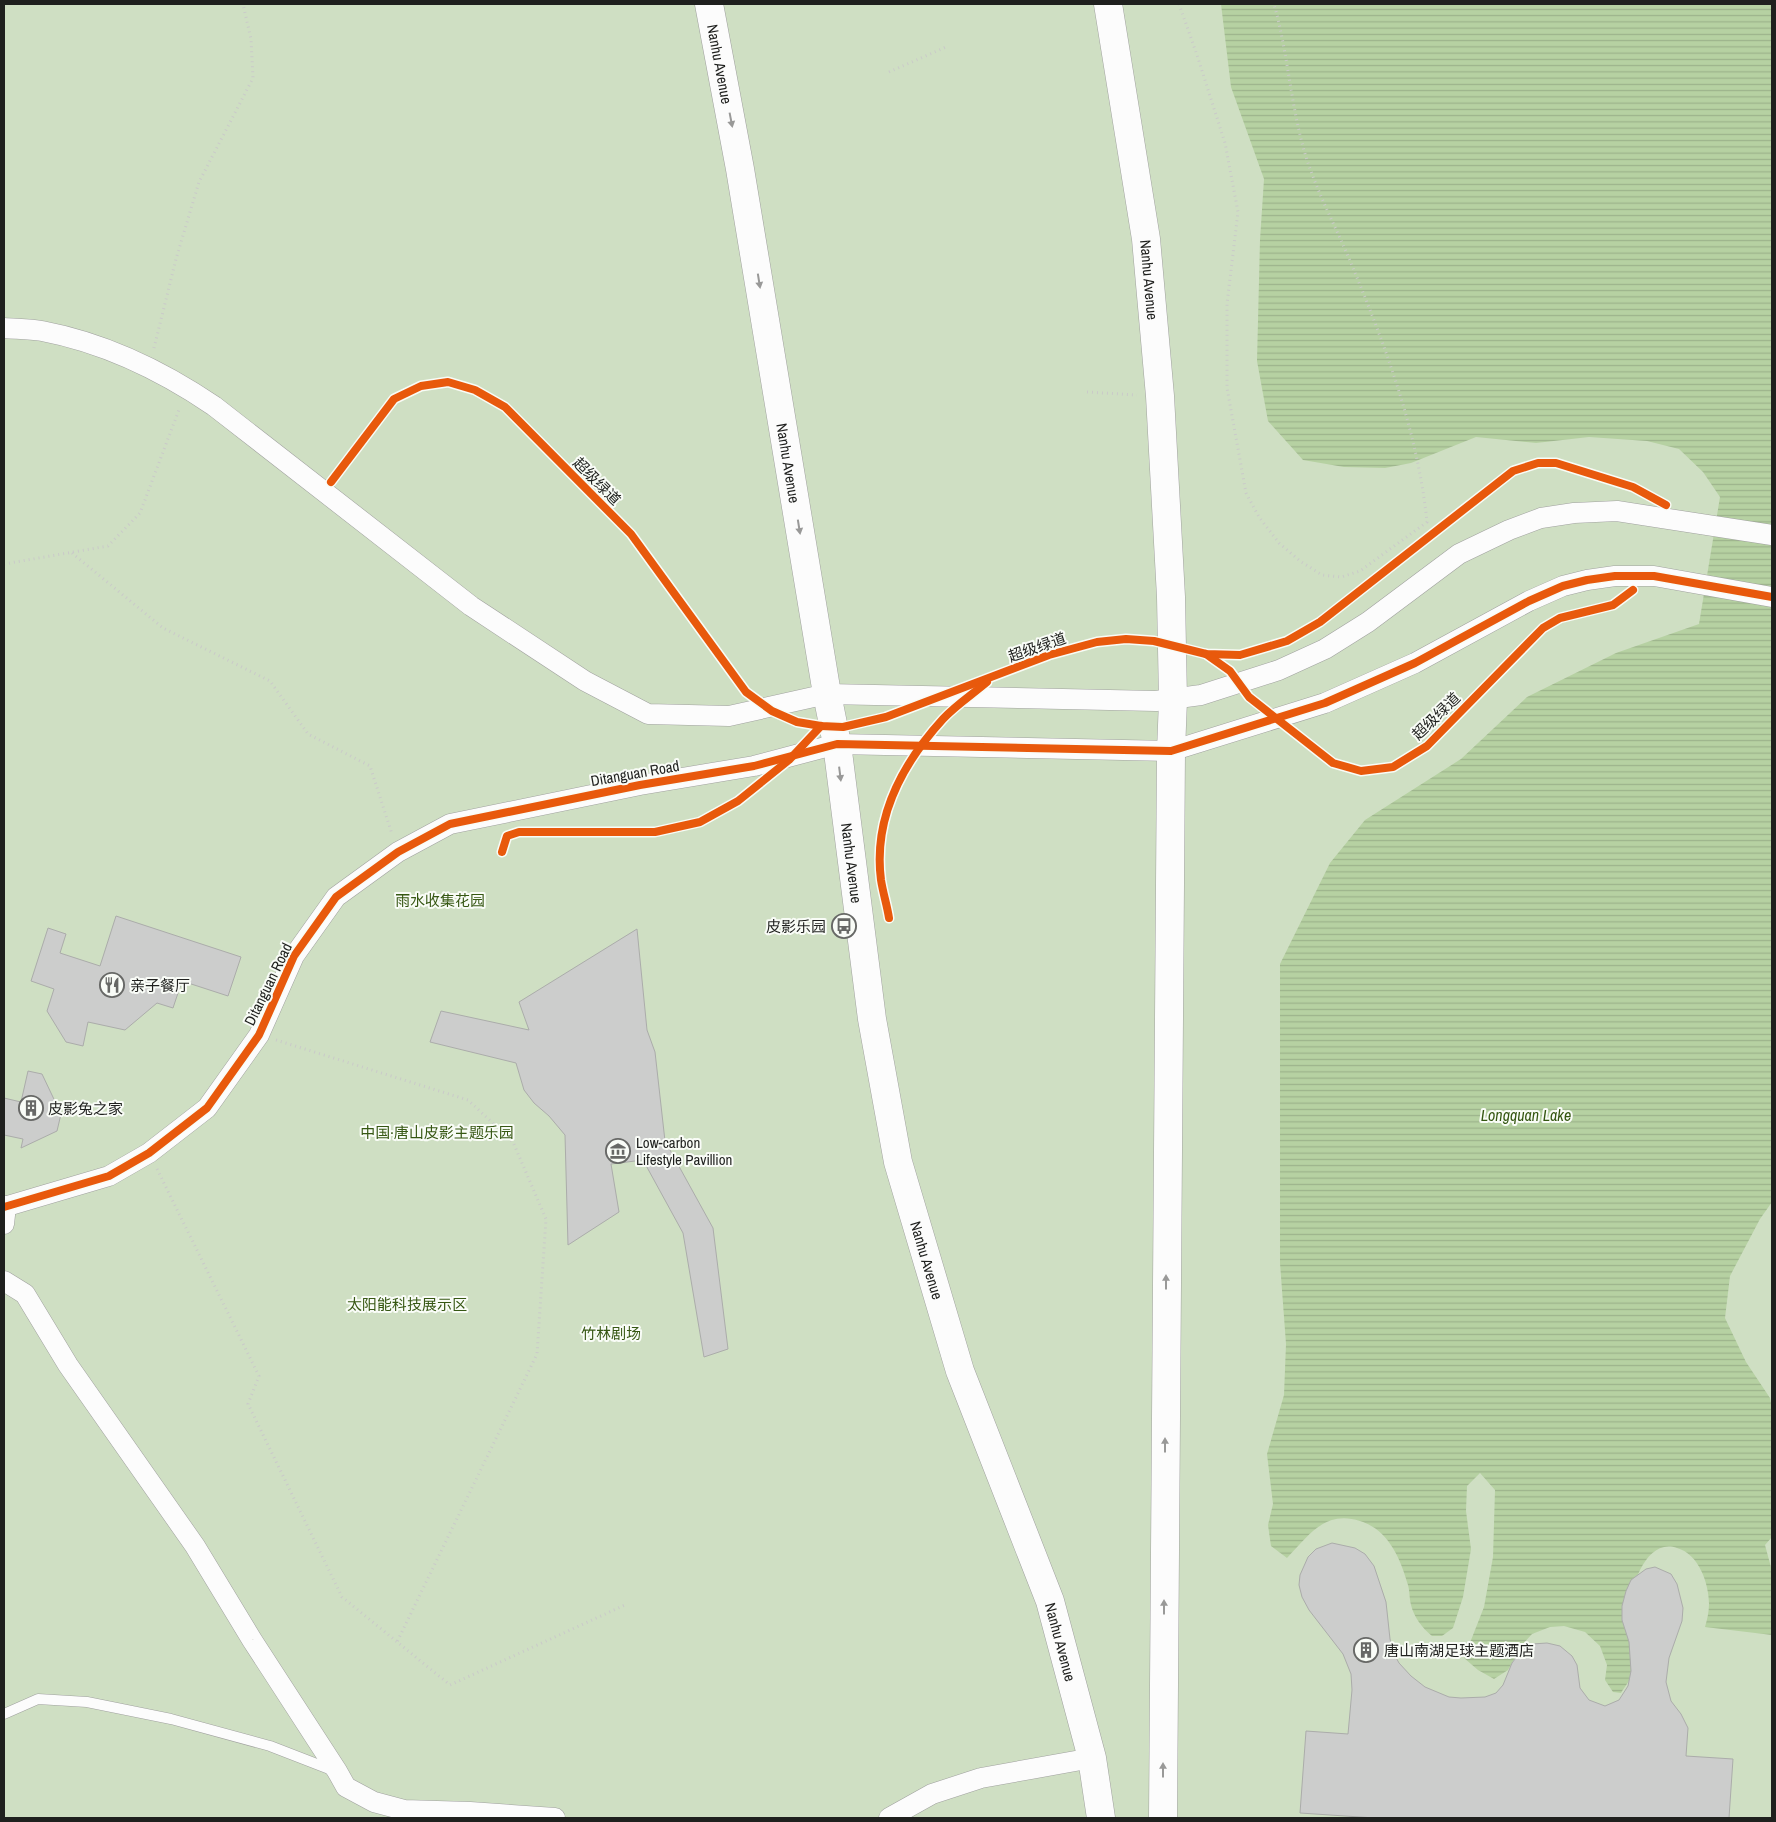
<svg xmlns="http://www.w3.org/2000/svg" width="1776" height="1822" font-family="'Archivo Narrow','Noto Sans SC',sans-serif">
<style>
.green{fill:#cfdfc3}
.water{fill:url(#water-rules)}
.building{fill:#cccdcc;stroke:#abacaa}
.lines{fill:none;stroke-linecap:round;stroke-linejoin:round}
.lane-casing{stroke:#a0a19f;stroke-width:11}
.street-casing{stroke:#a0a19f;stroke-width:21}
.highway-casing{stroke:#a0a19f;stroke-width:29}
.path{stroke:#cacac9;stroke-width:3;stroke-dasharray:1 4;stroke-linecap:butt}
.lane{stroke:#fcfcfc;stroke-width:10}
.street{stroke:#fcfcfc;stroke-width:20}
.highway{stroke:#fcfcfc;stroke-width:28}
.cycleway-casing{stroke:#f9fcf7;stroke-width:11}
.cycleway{stroke:#e8590c;stroke-width:8}
.oneway{fill:#999998}
.labels{text-anchor:middle;dominant-baseline:central;stroke-width:4;stroke-linejoin:round;paint-order:stroke}
.street-label{font-size:15px;fill:#1f201e;stroke:#f9fcf7}
.park-label{font-size:15px;fill:#365713;stroke:#f9fcf7}
.poi-label{font-size:15px;fill:#1f201e;stroke:#f9fcf7;text-anchor:start}
.water-label{font-size:16px;font-style:italic;fill:#345611;stroke:#f9fcf7}
</style>
<defs>
<pattern id="water-rules" width="6" height="5" patternUnits="userSpaceOnUse" patternTransform="scale(1.25)"><rect width="6" height="5" fill="#b6d1a2"/><path d="M0 2.5h6" fill="none" stroke="#9cb38b"/></pattern>
</defs>
<rect width="100%" height="100%" fill="#ecedeb"/>
<!-- green -->
<rect class="green" x="4" y="4" width="1768" height="1814"/>
<!-- water -->
<path class="water" d="M1221,4h551v1198l-12,17 -30,57 -5,42 21,44 24,36 2,9v130l-7,8 7,26v64l-67,-8c2,-7 4,-15 4,-23 0,-20 -10,-50 -32,-56 -31,-10 -45,37 -48,60 -3,20 6,42 5,62 -1,7 -9,16 -13,23l-8,-1 -8,-12 2,-15 -7,-19 -15,-14 -21,-6 -14,1 -18,7 -10,11 -14,25 -14,9 -16,-9 -14,-12 20,-51 9,-50 2,-67 -15,-17 -13,13 -1,25 5,38 -8,48 -10,31 -11,8h-10c-10,-8 -18,-19 -21,-31 -2,-8 -1,-16 -4,-23 -7,-25 -20,-53 -47,-61 -35,-11 -51,14 -73,37l-16,-12 -3,-21 5,-21 -6,-50 17,-59 2,-51 -6,-81v-299l50,-101 35,-43 96,-61 66,-62 89,-44 83,-29 21,-127 -17,-25 -24,-23 -32,-8 -58,-4 -53,6 -60,-6 -65,26 -26,5 -41,-1 -41,-7 -35,-39 -11,-60 3,-121 4,-61 -33,-92z"/>
<!-- building -->
<g class="building">
<polygon points="116,916 241,957 228,996 182,981 173,1008 157,1003 125,1030 88,1022 83,1046 66,1042 47,1011 54,989 31,981 48,928 66,934 60,953 100,966"/>
<polygon points="637,929 647,1030 655,1052 665,1141 713,1228 728,1349 704,1357 683,1233 643,1160 611,1164 619,1212 568,1245 565,1135 549,1116 534,1103 524,1090 516,1063 430,1042 441,1011 529,1030 519,1002"/>
<polygon points="28,1071 42,1074 61,1114 57,1131 21,1148 23,1139 4,1135 4,1098 21,1102"/>
<polygon points="1332,1543 1355,1548 1365,1554 1374,1566 1386,1602 1390,1639 1393,1652 1399,1663 1411,1676 1425,1687 1449,1697 1461,1698 1485,1697 1496,1693 1503,1685 1512,1663 1521,1651 1532,1644 1547,1643 1560,1646 1572,1656 1577,1665 1580,1688 1589,1700 1605,1706 1619,1700 1628,1686 1631,1671 1629,1642 1622,1620 1622,1606 1626,1591 1631,1580 1646,1569 1655,1567 1671,1574 1677,1584 1683,1608 1682,1621 1669,1658 1666,1682 1671,1701 1681,1714 1688,1728 1686,1756 1733,1759 1729,1818 1375,1818 1300,1813 1306,1731 1348,1734 1352,1690 1351,1674 1343,1654 1309,1610 1302,1597 1299,1585 1300,1575 1308,1557 1316,1549"/>
</g>
<g class="lines">
<defs>
<polyline id="lane" points="4,1714 38,1699 87,1702 171,1719 270,1746 332,1770"/>
<g id="street">
<path d="M4,328c12,1 26,1 38,3 63,12 119,39 172,75l257,200 114,75 63,33 81,2 98,-22 329,7 45,-6 78,-25 46,-21 43,-27 91,-68 50,-24 32,-12 33,-5 43,-2 155,24"/>
<polyline points="4,1207 109,1176 149,1153 207,1108 259,1035 294,956 336,897 398,852 450,824 640,785 754,766 837,744 1171,751 1325,703 1415,663 1529,601 1563,586 1587,580 1615,576 1654,576 1772,597"/>
<polyline points="4,1224 6,1206"/>
<polyline points="4,1281 25,1294 68,1365 195,1546 252,1640 337,1771 346,1787 374,1802 404,1810 470,1812 555,1818"/>
<polyline points="889,1818 932,1794 981,1778 1092,1758"/>
</g>
<g id="highway">
<path id="s1" d="M709,4l31,165 87,525 10,50 35,275 26,143 62,209 90,230 42,157 9,60"/>
<path id="s2" d="M1108,4l38,235 14,157 11,201 2,103 -2,51 -8,1067"/>
</g>
</defs>
<!-- lane casing -->
<use href="#lane" class="lane-casing"/>
<!-- street casing -->
<use href="#street" class="street-casing"/>
<!-- highway casing -->
<use href="#highway" class="highway-casing"/>
<!-- path -->
<g class="path">
<path d="M1179,4l18,51 28,88 13,69 -11,92v84l19,105 13,24 20,26 21,18 22,14 19,2 19,-6 67,-49c-9,-88 -40,-172 -74,-254 -13,-32 -29,-62 -41,-94 -21,-54 -22,-114 -38,-170"/>
<polyline points="889,72 946,47"/>
<polyline points="154,348 176,259 199,182 253,78 251,39 243,4"/>
<polyline points="1087,392 1137,395"/>
<polyline points="72,553 163,628 270,681 308,734 370,766 392,834"/>
<polyline points="4,564 108,546 140,513 180,407"/>
<polyline points="276,1040 468,1100 513,1142 546,1219 537,1354 397,1642"/>
<polyline points="157,1169 259,1376 248,1404 342,1597 450,1685 627,1604"/>
</g>
<!-- lane -->
<use href="#lane" class="lane"/>
<!-- street -->
<use href="#street" class="street"/>
<!-- highway -->
<use href="#highway" class="highway"/>
<defs>
<g id="cycleway">
<polyline points="331,482 394,399 421,386 448,382 475,390 505,407 631,534 746,692 772,711 797,722 821,726 843,727 886,717 1049,655 1097,642 1126,639 1154,641 1206,654 1240,655 1287,641 1320,622 1513,471 1538,463 1556,463 1633,487 1666,505"/>
<polyline points="1206,654 1230,671 1249,697 1333,763 1361,771 1393,767 1427,746 1543,628 1560,618 1613,605 1633,590"/>
<polyline points="502,852 507,836 519,832 655,832 700,822 738,801 789,760 821,726"/>
<path d="M889,918c-2,-13 -6,-25 -8,-38 -8,-62 21,-116 62,-161 13,-14 30,-25 44,-37"/>
<polyline points="4,1207 109,1176 149,1153 207,1108 259,1035 294,956 336,897 398,852 450,824 640,785 754,766 837,744 1171,751 1325,703 1415,663 1529,601 1563,586 1587,580 1615,576 1654,576 1772,597"/>
</g>
</defs>
<!-- cycleway casing -->
<use href="#cycleway" class="cycleway-casing"/>
<!-- cycleway -->
<use href="#cycleway" class="cycleway"/>
</g>
<!-- one-way arrows -->
<defs><path id="oneway-solid" d="M-6-.8H1V-3.2L6.5 0L1 3.2V.8H-6Z" transform="scale(1.25)"/></defs>
<g class="oneway">
<use href="#oneway-solid" transform="translate(731 120) rotate(79)"/>
<use href="#oneway-solid" transform="translate(759 281) rotate(81)"/>
<use href="#oneway-solid" transform="translate(799 527) rotate(81)"/>
<use href="#oneway-solid" transform="translate(840 774) rotate(83)"/>
<use href="#oneway-solid" transform="translate(1166 1282) rotate(-90)"/>
<use href="#oneway-solid" transform="translate(1165 1445) rotate(-90)"/>
<use href="#oneway-solid" transform="translate(1164 1607) rotate(-90)"/>
<use href="#oneway-solid" transform="translate(1163 1770) rotate(-90)"/>
</g>
<!-- icons -->
<defs>
<symbol id="bus-ring" viewBox="-11 -11 22 22"><circle r="9.5" fill="#f9fcf7" stroke="#676866" stroke-width="1.5"/><path d="M-5-6H5V4H4V6H2V4H-2V6H-4V4H-5ZM-3.5-4V0h7V-4ZM-3.5 1.2v1.5H-2V1.2ZM2 1.2v1.5H3.5V1.2Z" fill="#676866"/></symbol>
<symbol id="restaurant-ring" viewBox="-11 -11 22 22"><circle r="9.5" fill="#f9fcf7" stroke="#676866" stroke-width="1.5"/><path d="M-5-6h1v4h1v-4h1v4h1v-4h1v5L-1.5 .5V6h-2V.5L-5-1ZM5-6V6H3V1.5H1.5Q1.5-4 5-6Z" fill="#676866"/></symbol>
<symbol id="building-ring" viewBox="-11 -11 22 22"><circle r="9.5" fill="#f9fcf7" stroke="#676866" stroke-width="1.5"/><path d="M-4-6H4V6H1V3H-1V6H-4ZM-2.5-4.3h1.7v1.8h-1.7ZM.8-4.3h1.7v1.8H.8ZM-2.5-1h1.7V.8h-1.7ZM.8-1h1.7V.8H.8Z" fill="#676866"/></symbol>
<symbol id="museum-ring" viewBox="-11 -11 22 22"><circle r="9.5" fill="#f9fcf7" stroke="#676866" stroke-width="1.5"/><path d="M0-6L6-3V-2H-6V-3ZM-5-1h2V3h-2ZM-1-1h2V3h-2ZM3-1h2V3H3ZM-6 4H6V6H-6Z" fill="#676866"/></symbol>
</defs>
<g fill-rule="evenodd">
<use href="#bus-ring" x="830" y="912" width="28" height="28"/>
<use href="#restaurant-ring" x="98" y="971" width="28" height="28"/>
<use href="#building-ring" x="17" y="1094" width="28" height="28"/>
<use href="#museum-ring" x="604" y="1137" width="28" height="28"/>
<use href="#building-ring" x="1352" y="1636" width="28" height="28"/>
</g>
<g class="labels">
<!-- street labels -->
<g class="street-label">
<text stroke="none"><textPath href="#s1" startOffset="61">Nanhu Avenue</textPath></text>
<text stroke="none"><textPath href="#s2" startOffset="279">Nanhu Avenue</textPath></text>
<text stroke="none"><textPath href="#s1" startOffset="466">Nanhu Avenue</textPath></text>
<text transform="translate(597 481) rotate(45)">超级绿道</text>
<text transform="translate(1037 647) rotate(-19)">超级绿道</text>
<text transform="translate(1436 716) rotate(-44)">超级绿道</text>
<text transform="translate(635 773) rotate(-10)">Ditanguan Road</text>
<text stroke="none"><textPath href="#s1" startOffset="871">Nanhu Avenue</textPath></text>
<text transform="translate(268 984) rotate(-64)">Ditanguan Road</text>
<text stroke="none"><textPath href="#s1" startOffset="1276">Nanhu Avenue</textPath></text>
<text stroke="none"><textPath href="#s1" startOffset="1681">Nanhu Avenue</textPath></text>
</g>
<!-- park labels -->
<g class="park-label">
<text x="440" y="900">雨水收集花园</text>
<text x="437" y="1132">中国·唐山皮影主题乐园</text>
<text x="407" y="1304">太阳能科技展示区</text>
<text x="611" y="1333">竹林剧场</text>
</g>
<!-- poi labels -->
<g class="poi-label">
<text x="826" y="926" text-anchor="end">皮影乐园</text>
<text x="130" y="985">亲子餐厅</text>
<text x="48" y="1108">皮影兔之家</text>
<text x="636" y="1142">Low-carbon<tspan x="636" dy="17">Lifestyle Pavillion</tspan></text>
<text x="1384" y="1650">唐山南湖足球主题酒店</text>
</g>
<!-- water labels -->
<g class="water-label">
<text x="1526" y="1115">Longquan Lake</text>
</g>
</g>
<!-- border -->
<rect width="1776" height="1822" fill="none" stroke="#1f201e" stroke-width="10"/>
</svg>
